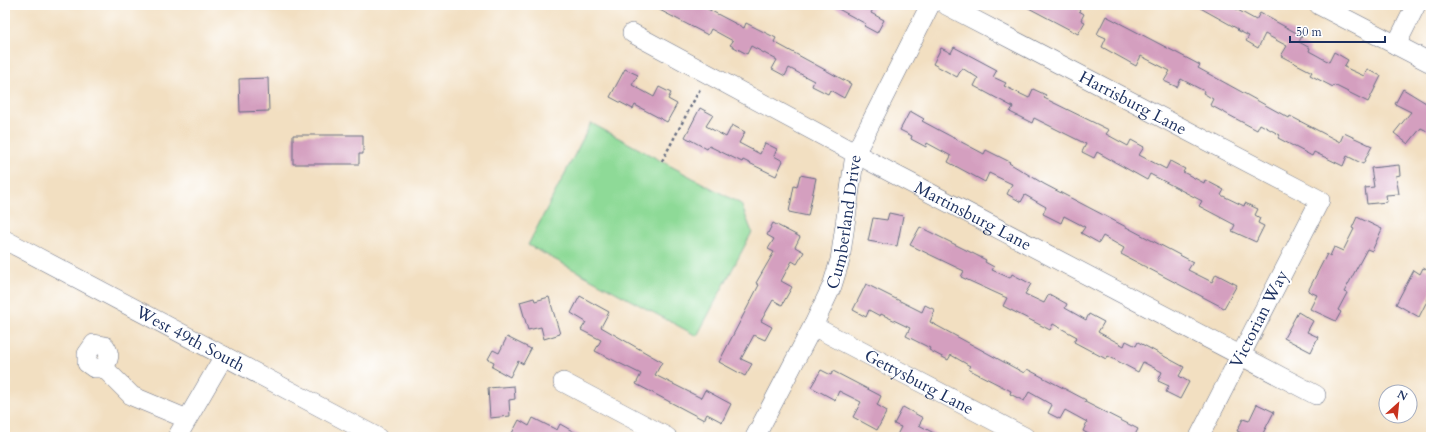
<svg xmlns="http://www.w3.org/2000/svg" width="1436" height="442" font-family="Cardo,serif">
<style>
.park{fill:#8eda97;stroke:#54847a}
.building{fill:#d49fbf}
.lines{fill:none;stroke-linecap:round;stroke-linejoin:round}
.minor-casing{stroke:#666d81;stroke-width:20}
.path{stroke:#666d81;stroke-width:2.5;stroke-dasharray:3 3;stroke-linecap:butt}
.minor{stroke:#fff;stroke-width:19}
.labels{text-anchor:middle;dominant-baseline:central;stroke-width:4;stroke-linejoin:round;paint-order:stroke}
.street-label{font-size:17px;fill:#1b2f5e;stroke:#fff}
</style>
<rect width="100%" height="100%" fill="#fff"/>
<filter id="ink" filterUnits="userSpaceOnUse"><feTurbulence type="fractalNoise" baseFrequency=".025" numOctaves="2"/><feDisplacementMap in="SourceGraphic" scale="8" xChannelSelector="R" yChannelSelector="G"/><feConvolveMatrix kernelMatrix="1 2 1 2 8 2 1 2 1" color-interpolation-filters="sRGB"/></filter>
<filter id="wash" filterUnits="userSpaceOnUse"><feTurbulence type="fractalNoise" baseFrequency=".012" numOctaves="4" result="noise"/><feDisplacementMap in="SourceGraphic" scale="16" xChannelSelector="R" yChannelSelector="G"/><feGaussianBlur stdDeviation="0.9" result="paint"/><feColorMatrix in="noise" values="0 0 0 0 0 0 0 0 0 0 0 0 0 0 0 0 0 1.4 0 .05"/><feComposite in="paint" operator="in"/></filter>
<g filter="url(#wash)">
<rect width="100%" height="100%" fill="#f2dfc1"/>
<!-- park -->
<polygon class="park" points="591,123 741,204 752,232 697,336 528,245"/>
<g id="blocks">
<!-- building -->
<g class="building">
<polygon points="650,5 700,5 744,28 746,23 776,38 774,42 851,84 844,98 830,90 828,94 812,86 814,81 789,68 785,76 772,69 777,60 751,46 747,54 730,45 733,41 711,29 708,35"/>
<polygon points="831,5 875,5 871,13 884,20 877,33 864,26 866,24"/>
<polygon points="1023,5 1083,5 1079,11 1084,14 1081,20 1085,22 1078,34"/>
<polygon points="1195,5 1239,5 1236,9 1256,20 1260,13 1302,36 1299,42 1310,48 1309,51 1329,62 1334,52 1348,60 1344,67 1364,76 1367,69 1381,76 1368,102 1334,85 1333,87 1310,75 1312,72 1281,56 1287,46 1265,34 1258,48 1246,41 1249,36 1237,30 1238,29"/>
<polygon points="1106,16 1200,65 1198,68 1289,118 1290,116 1340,142 1344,133 1372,146 1363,164 1347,156 1343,166 1314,152 1312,156 1278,138 1280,135 1260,124 1257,130 1210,105 1213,99 1203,93 1204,91 1181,79 1177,87 1164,81 1170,71 1141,56 1136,66 1102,47 1106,38 1097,34"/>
<polygon points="954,47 997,70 993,77 1006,83 1004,86 1029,98 1033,89 1046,95 1044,98 1109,130 1106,134 1128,146 1131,140 1144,147 1139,155 1166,169 1170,161 1185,169 1183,172 1204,183 1205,180 1224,190 1221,195 1244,206 1245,203 1258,209 1255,215 1260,218 1258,223 1264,226 1256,242 1232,231 1235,225 1199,206 1202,201 1150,174 1147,180 1097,152 1094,158 1082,152 1086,144 1034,118 1032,123 1010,112 1013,107 974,86 978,78 962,68 957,77 933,64 941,48 951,53"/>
<polygon points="625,69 638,75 632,85 654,97 659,87 671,93 668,99 677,104 667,122 635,105 633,109 610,97"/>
<polygon points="268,78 269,111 240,112 239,79"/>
<polygon points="1403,89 1431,106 1431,133 1421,128 1408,144 1394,133 1411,112 1395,104"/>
<polygon points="700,108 713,115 706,126 726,137 732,125 745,132 739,143 760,154 765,143 777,149 774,156 783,161 776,176 743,160 742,162 709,146 707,149 685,137"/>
<polygon points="910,111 924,119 922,121 935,128 984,154 986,150 1010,162 1009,163 1044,184 1193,262 1188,270 1212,282 1216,274 1237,285 1224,308 1121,254 1124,248 1103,236 1099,243 1081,233 1085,227 1064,216 1061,223 1043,214 1046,207 1025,195 1021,202 1007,194 1012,184 989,173 985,182 948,162 951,156 927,143 926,147 911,139 912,136 900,130"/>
<polygon points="293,135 363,135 363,154 359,154 359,164 293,164"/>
<polygon points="1399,165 1400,175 1396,176 1399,194 1386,195 1387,202 1367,204 1365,188 1374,187 1371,168"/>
<polygon points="800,175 816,178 808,216 789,212 794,186 797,187"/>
<polygon points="889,213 903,216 897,246 868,241 873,218 887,220"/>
<polygon points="1357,217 1382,229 1372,251 1367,249 1344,292 1347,293 1338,310 1341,312 1336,321 1310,309 1317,295 1308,291 1327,254 1330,256 1334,247 1343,251 1354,229 1352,228"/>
<polygon points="773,223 800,237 795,247 804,252 797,264 792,261 781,281 792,287 782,305 773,300 761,321 772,327 765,340 754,335 741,359 752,364 745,376 719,362 759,285 756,283 774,252 768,249 774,239 767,235"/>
<polygon points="920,227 986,260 985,262 994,267 992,270 1010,278 1012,274 1031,284 1025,294 1044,303 1049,294 1067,304 1065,308 1086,320 1089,314 1104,322 1098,332 1124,346 1126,341 1136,346 1138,342 1184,367 1179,376 1189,382 1180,399 1166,392 1169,386 1158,381 1162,372 1143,362 1138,372 1108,356 1106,359 1074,342 1077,337 1053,324 1050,330 1003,306 1007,298 961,277 964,271 910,245"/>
<polygon points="1423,268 1431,272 1431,293 1419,317 1396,304 1414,270 1420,274"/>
<polygon points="866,284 922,312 925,305 935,310 930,322 1024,373 1027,369 1086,400 1085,402 1138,429 1134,437 1094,437 1083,431 1087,422 1065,410 1060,419 1048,413 1052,405 1029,392 1024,401 1010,394 1011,391 968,369 970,366 951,355 948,360 929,350 930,348 906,336 910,328 881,314 880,316 869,310 866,317 853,310"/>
<polygon points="580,296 609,312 601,327 662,362 655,375 701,398 705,390 731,404 722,422 707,414 704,420 636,384 641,374 595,351 601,340 581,330 586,322 571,313"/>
<polygon points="549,297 560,334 544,339 541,327 528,330 520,302 534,298 535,301"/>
<polygon points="1298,312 1313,321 1307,332 1318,337 1311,352 1284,338"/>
<polygon points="507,337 531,349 523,364 518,361 510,377 492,367 494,362 488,359 493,350 499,353"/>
<polygon points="821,370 831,375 833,371 881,396 877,405 887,411 877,430 853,417 861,402 839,391 835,400 811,387"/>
<polygon points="514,386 515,399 509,400 510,416 490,418 488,388"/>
<polygon points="1257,404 1274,412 1261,437 1250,437 1237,431 1243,419 1249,421"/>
<polygon points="903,407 923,418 919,425 941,437 896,437 901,427 894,424"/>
<polygon points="533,418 557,430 560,424 583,437 510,437 519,420 529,426"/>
</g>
</g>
</g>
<g filter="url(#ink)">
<use href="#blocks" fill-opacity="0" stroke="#666d81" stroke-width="1"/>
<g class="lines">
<defs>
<g id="minor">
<path id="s1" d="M946,5l374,195 -121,237"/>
<polyline points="1319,5 1431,63"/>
<path id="s2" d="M632,33l256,138 428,224"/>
<polyline points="1396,45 1416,5"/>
<path id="s3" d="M5,240l372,197"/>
<path id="s4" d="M813,326l212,111"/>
<path d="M94,344l11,2c6,9 4,13 -1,22h-10l-7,-5v-9z"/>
<polyline points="104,368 132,396 187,419"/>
<polyline points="563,382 667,437"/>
<polyline points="177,437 224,356"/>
<path id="s5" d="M755,437l58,-111 19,-40 8,-26 15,-106 75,-149"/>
</g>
</defs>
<!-- minor casing -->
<use href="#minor" class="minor-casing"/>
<!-- path -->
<polyline class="path" points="662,161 701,87"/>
<!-- minor -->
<use href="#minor" class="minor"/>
</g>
</g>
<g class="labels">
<!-- street labels -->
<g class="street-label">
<text stroke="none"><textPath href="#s1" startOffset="211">Harrisburg Lane</textPath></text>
<text stroke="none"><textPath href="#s2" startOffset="387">Martinsburg Lane</textPath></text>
<text stroke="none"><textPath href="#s5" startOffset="235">Cumberland Drive</textPath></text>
<text transform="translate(1259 319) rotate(-63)">Victorian Way</text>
<text stroke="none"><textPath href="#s3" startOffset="210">West 49th South</textPath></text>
<text stroke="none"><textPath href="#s4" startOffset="120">Gettysburg Lane</textPath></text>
</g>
</g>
<!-- margin -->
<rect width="1436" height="442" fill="none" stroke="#fff" stroke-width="20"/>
<!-- north arrow -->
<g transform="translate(1398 404) rotate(27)"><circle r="19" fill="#ffffff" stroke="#a4acbf"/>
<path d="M0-3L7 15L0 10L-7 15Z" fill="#c8321e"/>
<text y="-6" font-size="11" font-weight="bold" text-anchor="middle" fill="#1b2f5e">N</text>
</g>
<!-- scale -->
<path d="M1290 36v6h95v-6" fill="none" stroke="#1b2f5e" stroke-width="2"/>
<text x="1296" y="36" font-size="12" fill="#1b2f5e" stroke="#ffffff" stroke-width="3" paint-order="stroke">50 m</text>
</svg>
